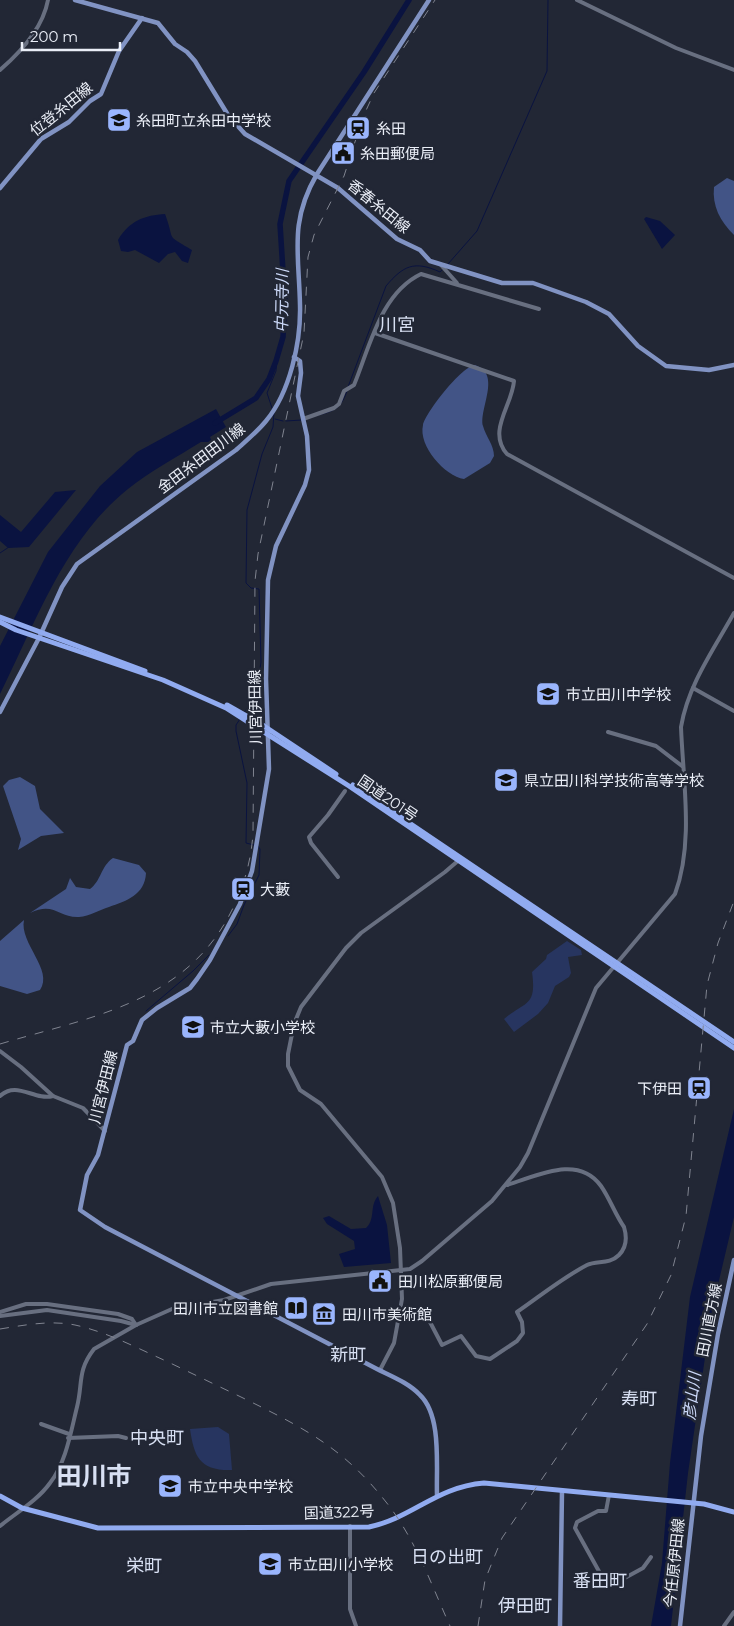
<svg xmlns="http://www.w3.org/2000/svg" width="734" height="1626" font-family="Montserrat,'Noto Sans JP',sans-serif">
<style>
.green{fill:#273560}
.forest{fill:#425486}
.water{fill:#0a1340}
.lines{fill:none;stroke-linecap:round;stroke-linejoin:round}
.stream{stroke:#0a1340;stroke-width:1}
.river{stroke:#0a1340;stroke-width:5.5}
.minor{stroke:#686f80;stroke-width:4}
.major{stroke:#8193c3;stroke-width:4.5}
.highway{stroke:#91abf0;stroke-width:5}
.rail{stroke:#808490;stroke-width:1;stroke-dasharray:9 9;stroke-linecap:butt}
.labels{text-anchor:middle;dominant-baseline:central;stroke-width:5;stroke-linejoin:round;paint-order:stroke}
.street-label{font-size:15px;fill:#eaeef7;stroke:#222735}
.poi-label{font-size:15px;fill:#eaeef7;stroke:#222735;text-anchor:start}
.water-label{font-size:16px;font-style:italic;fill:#cddafa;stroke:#222735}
.quarter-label{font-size:18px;fill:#d8e0f3;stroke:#222735}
.town-label{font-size:25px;font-weight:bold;fill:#d8e0f3;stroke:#222735}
</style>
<rect width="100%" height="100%" fill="#222735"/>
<!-- green -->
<g class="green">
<path d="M567,941l14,9 1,5 -14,2 3,16 -2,4 -14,9 -7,17 -10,11 -24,18 -10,-13c21,-18 33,-12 28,-47l14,-13 1,-4z"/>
<path d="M218,1427l11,7 3,36c-32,1 -38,-13 -42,-41z"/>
</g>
<!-- forest -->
<g class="forest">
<path d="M727,178l7,3v54c-14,-14 -22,-29 -20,-48z"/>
<path d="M475,365c27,9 4,43 8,61 3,11 11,19 11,30l-4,7 -26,16c-19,-3 -46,-33 -41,-54 3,-13 39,-59 52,-60z"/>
<polygon points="20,777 35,786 40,809 64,833 41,836 18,850 21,839 3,786 9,780"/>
<path d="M113,858l26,7 7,8c-1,22 -20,28 -37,34 -10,3 -19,9 -30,10 -20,1 -25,-16 -49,-4l36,-24 4,-11 6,9 14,2c11,-8 11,-23 23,-31z"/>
<path d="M24,920c-5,23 30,50 16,70l-13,4 -27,-8v-45z"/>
</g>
<!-- water -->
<g class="water">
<path d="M165,214c11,29 -1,19 27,36l-4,13 -6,-2 -7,-9 -7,2 -9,9 -24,-13 -7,2 -7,-1 -3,-11c11,-19 27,-25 47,-26z"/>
<polygon points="646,217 660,221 675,235 662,249 644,219"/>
<path d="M216,409l10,18 -16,10 2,5h-11c-24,15 -51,29 -73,47 -64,51 -93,135 -128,205v-48l48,-94 52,-66 37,-34z"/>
<polygon points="76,490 29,547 8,548 0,541 0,515 21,532 55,492"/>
<polygon points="734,1109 734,1217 712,1310 688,1473 671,1626 651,1626 662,1563 670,1463 690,1297"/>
<path d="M378,1196l9,29 4,38 -47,4 -5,-13 16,-5 -1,-8 -27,-17 -4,-6 6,-2 22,13 15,-1c10,-9 3,-22 12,-32z"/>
</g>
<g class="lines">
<!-- stream -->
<g class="stream">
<polyline points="448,264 477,231 547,71 548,0"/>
<path d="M348,387l38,-101c17,-20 28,-26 54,-14l3,-3"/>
<polyline points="272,408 267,393 276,371 277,360"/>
<path d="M318,415c17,-4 23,-7 29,-24"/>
<polyline points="275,419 283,421"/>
<polyline points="286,421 302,420"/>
<polyline points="0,553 9,547"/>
<polyline points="244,713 252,701 252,684 258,682 261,662 259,589 251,588 246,583 247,510 262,454 273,427 274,412"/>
<polyline points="240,719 236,725 236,731 247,783 246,843 254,845"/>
<polyline points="228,936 237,924 244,905 259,875 260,849 258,846"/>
<polyline points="146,1011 193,971 209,955"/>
</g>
<!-- river -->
<polyline class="river" points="215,423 256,398 269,379 276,361 283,337 285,303 280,224 289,181 364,72 409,0"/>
<!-- minor -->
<g class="minor">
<polyline points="577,0 676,48 734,70"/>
<path d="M0,70c21,-18 43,-43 48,-70"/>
<polyline points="441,265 457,283"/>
<path d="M375,333l139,48c-2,25 -27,50 -7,73l227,124"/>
<path d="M303,419l31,-11 5,-4 5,-13 10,-6c16,-39 27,-92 67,-111l118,35"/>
<polyline points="693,688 734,711"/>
<polyline points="608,732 656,746 682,766"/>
<polyline points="338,877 311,843 309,837 328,815 345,791"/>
<polyline points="0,1051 21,1067 53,1096 83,1108 105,1131"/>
<path d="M0,1096c17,-16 34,5 53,0"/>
<polyline points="0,1312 26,1304 47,1304 118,1314 132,1319 136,1325"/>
<polyline points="0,1316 47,1310 121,1321 136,1325"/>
<path d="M430,1322l12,23 19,-9 15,20 14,3 27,-18 6,-8 -1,-11 -5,-10c22,-15 45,-34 70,-47 10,-5 22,0 32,-10 8,-8 8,-18 5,-28 -9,-13 -14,-28 -23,-41 -23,-32 -64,-10 -94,-1"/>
<polyline points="380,1370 394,1343 402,1299 400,1248 393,1203 382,1177 321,1104 300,1090 288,1066 288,1054 294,1024 301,1007 346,948 361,933 445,872 459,860"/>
<polyline points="41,1424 69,1434"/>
<polyline points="68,1438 118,1436 126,1438"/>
<polyline points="609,1495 606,1511 598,1511 577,1522 575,1528 606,1584 612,1585 643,1568 651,1557"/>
<path d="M0,1526c16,-13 38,-26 50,-43 16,-20 21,-52 27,-76 6,-24 0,-36 17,-58l42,-24 36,-16 52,-9 47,-16 130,-14 9,-1 12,-8 70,-60 28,-34 8,-14 68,-165 79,-94c19,-51 8,-113 6,-167 7,-42 33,-78 53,-114"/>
<polyline points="350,1526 350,1609 356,1626"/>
<polyline points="724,1626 734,1612"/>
</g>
<!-- major -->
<g class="major">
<polyline points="75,0 158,23 175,44 187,52 195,61 228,115 245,134 338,188 397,239 420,250 430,261 502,283 533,283 586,302 609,314 638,346 666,366 709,370 734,365"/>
<polyline points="0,188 41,139 69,122 90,101 101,94 119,51 142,18"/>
<path d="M294,357l6,4 1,12 -3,23 9,40 2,34 -4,15 -29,61 -8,34 -2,99 3,90 -17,102 -12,33 -30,56 -13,19 -7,9 -33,20 -15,12 -9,21 -6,4 -29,110 -11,20 -7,35 25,17 272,142c14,7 32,14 43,26 22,21 16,71 17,100"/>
<path d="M0,712l39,-74 23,-51 15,-23 159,-114c10,-9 21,-18 30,-29 24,-29 35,-79 34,-116 -1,-52 -11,-83 17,-131l112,-174"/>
<polyline points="560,1626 562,1491"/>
<polyline points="680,1626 701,1436 718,1334 734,1260"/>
</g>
<!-- highway -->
<g class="highway">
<polyline points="0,617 145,671"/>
<polyline points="0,622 16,630 163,680 226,708 349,786 734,1048"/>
<polyline points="227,705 264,726 336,774"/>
<polyline points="353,785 734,1042"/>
<path d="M0,1496l22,12 76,20 271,-1c43,-9 67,-40 115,-44l220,21 30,8"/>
</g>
<!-- rail -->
<g class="rail">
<path d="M0,1044c90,-27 186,-41 232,-134 12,-24 19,-49 21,-76l2,-253 3,-27 46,-221 4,-76 6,-22 30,-59 19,-59 11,-24 61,-93"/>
<path d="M0,1329c25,-4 50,-9 75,-4 32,7 62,23 91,36 25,12 50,24 75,36 61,30 102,50 145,105 29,36 45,82 64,124"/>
<polyline points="478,1626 485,1580 502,1538 647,1324 671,1275 686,1216 707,985 718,943 734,901"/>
</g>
</g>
<!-- icons -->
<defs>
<symbol id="school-square" viewBox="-11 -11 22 22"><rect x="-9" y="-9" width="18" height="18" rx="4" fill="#9ab5fd" stroke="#222735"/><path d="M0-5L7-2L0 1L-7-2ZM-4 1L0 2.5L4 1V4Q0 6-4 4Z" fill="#111"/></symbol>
<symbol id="station-square" viewBox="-11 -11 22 22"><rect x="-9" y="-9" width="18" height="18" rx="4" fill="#9ab5fd" stroke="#222735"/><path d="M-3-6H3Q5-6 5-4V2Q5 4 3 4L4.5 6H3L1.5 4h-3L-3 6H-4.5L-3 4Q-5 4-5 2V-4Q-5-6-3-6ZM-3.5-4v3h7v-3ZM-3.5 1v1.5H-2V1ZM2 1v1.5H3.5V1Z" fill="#111"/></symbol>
<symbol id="civic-square" viewBox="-11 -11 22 22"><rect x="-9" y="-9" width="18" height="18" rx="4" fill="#9ab5fd" stroke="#222735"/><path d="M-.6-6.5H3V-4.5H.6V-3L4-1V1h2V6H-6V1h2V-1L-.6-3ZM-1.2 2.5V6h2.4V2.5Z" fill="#111"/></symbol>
<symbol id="library-square" viewBox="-11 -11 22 22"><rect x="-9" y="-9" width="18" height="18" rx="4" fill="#9ab5fd" stroke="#222735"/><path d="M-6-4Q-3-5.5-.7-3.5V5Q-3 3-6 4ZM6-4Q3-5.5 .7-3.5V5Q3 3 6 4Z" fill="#111"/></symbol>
<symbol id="museum-square" viewBox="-11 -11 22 22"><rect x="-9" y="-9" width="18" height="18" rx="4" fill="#9ab5fd" stroke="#222735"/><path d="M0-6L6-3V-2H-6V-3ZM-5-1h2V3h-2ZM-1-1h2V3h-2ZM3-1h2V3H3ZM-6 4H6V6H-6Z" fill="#111"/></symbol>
</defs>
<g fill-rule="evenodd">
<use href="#school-square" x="105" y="106" width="28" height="28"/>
<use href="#station-square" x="344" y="114" width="28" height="28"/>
<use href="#civic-square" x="329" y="139" width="28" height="28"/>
<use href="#school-square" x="534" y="680" width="28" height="28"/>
<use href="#school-square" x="492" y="766" width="28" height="28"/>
<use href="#station-square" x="229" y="875" width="28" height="28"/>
<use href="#school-square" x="179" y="1013" width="28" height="28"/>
<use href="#station-square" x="685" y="1074" width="28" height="28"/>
<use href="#civic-square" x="366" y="1267" width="28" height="28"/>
<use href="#library-square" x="282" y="1294" width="28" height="28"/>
<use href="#museum-square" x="310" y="1300" width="28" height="28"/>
<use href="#school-square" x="156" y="1472" width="28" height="28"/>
<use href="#school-square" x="256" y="1550" width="28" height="28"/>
</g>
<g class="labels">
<!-- street labels -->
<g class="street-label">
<text transform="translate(61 109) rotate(-39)">位登糸田線</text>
<text transform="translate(379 206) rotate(39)">香春糸田線</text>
<text transform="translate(201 458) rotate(-37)">金田糸田田川線</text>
<text transform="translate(255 707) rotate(-91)">川宮伊田線</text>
<text transform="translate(388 798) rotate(34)">国道201号</text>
<text transform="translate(103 1087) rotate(-76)">川宮伊田線</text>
<text transform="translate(709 1320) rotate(-79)">田川直方線</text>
<text transform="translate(339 1512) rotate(-2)">国道322号</text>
<text transform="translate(674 1563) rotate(-84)">今任原伊田線</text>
</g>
<!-- poi labels -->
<g class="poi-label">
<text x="136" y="120">糸田町立糸田中学校</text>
<text x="376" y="128">糸田</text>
<text x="360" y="153">糸田郵便局</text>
<text x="566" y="694">市立田川中学校</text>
<text x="524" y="780">県立田川科学技術高等学校</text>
<text x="260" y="889">大藪</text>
<text x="210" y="1027">市立大藪小学校</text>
<text x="682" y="1088" text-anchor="end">下伊田</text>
<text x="398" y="1281">田川松原郵便局</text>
<text x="278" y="1308" text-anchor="end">田川市立図書館</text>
<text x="342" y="1314">田川市美術館</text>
<text x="188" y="1486">市立中央中学校</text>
<text x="288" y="1564">市立田川小学校</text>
</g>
<!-- water labels -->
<g class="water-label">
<text transform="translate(282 301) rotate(-89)">中元寺川</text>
<text transform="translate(692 1396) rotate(-83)">彦山川</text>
</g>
<!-- quarter labels -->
<g class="quarter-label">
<text x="397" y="325">川宮</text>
<text x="348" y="1355">新町</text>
<text x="639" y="1399">寿町</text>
<text x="157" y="1438">中央町</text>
<text x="447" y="1557">日の出町</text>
<text x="144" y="1566">栄町</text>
<text x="600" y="1581">番田町</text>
<text x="525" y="1606">伊田町</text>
</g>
<!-- town labels -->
<g class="town-label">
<text x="94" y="1476">田川市</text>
</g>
</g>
<!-- scale -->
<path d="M22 42v8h98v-8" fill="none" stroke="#eaeef7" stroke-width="2.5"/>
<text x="30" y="42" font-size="15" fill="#eaeef7" stroke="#222735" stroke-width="4" paint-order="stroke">200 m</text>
</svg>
